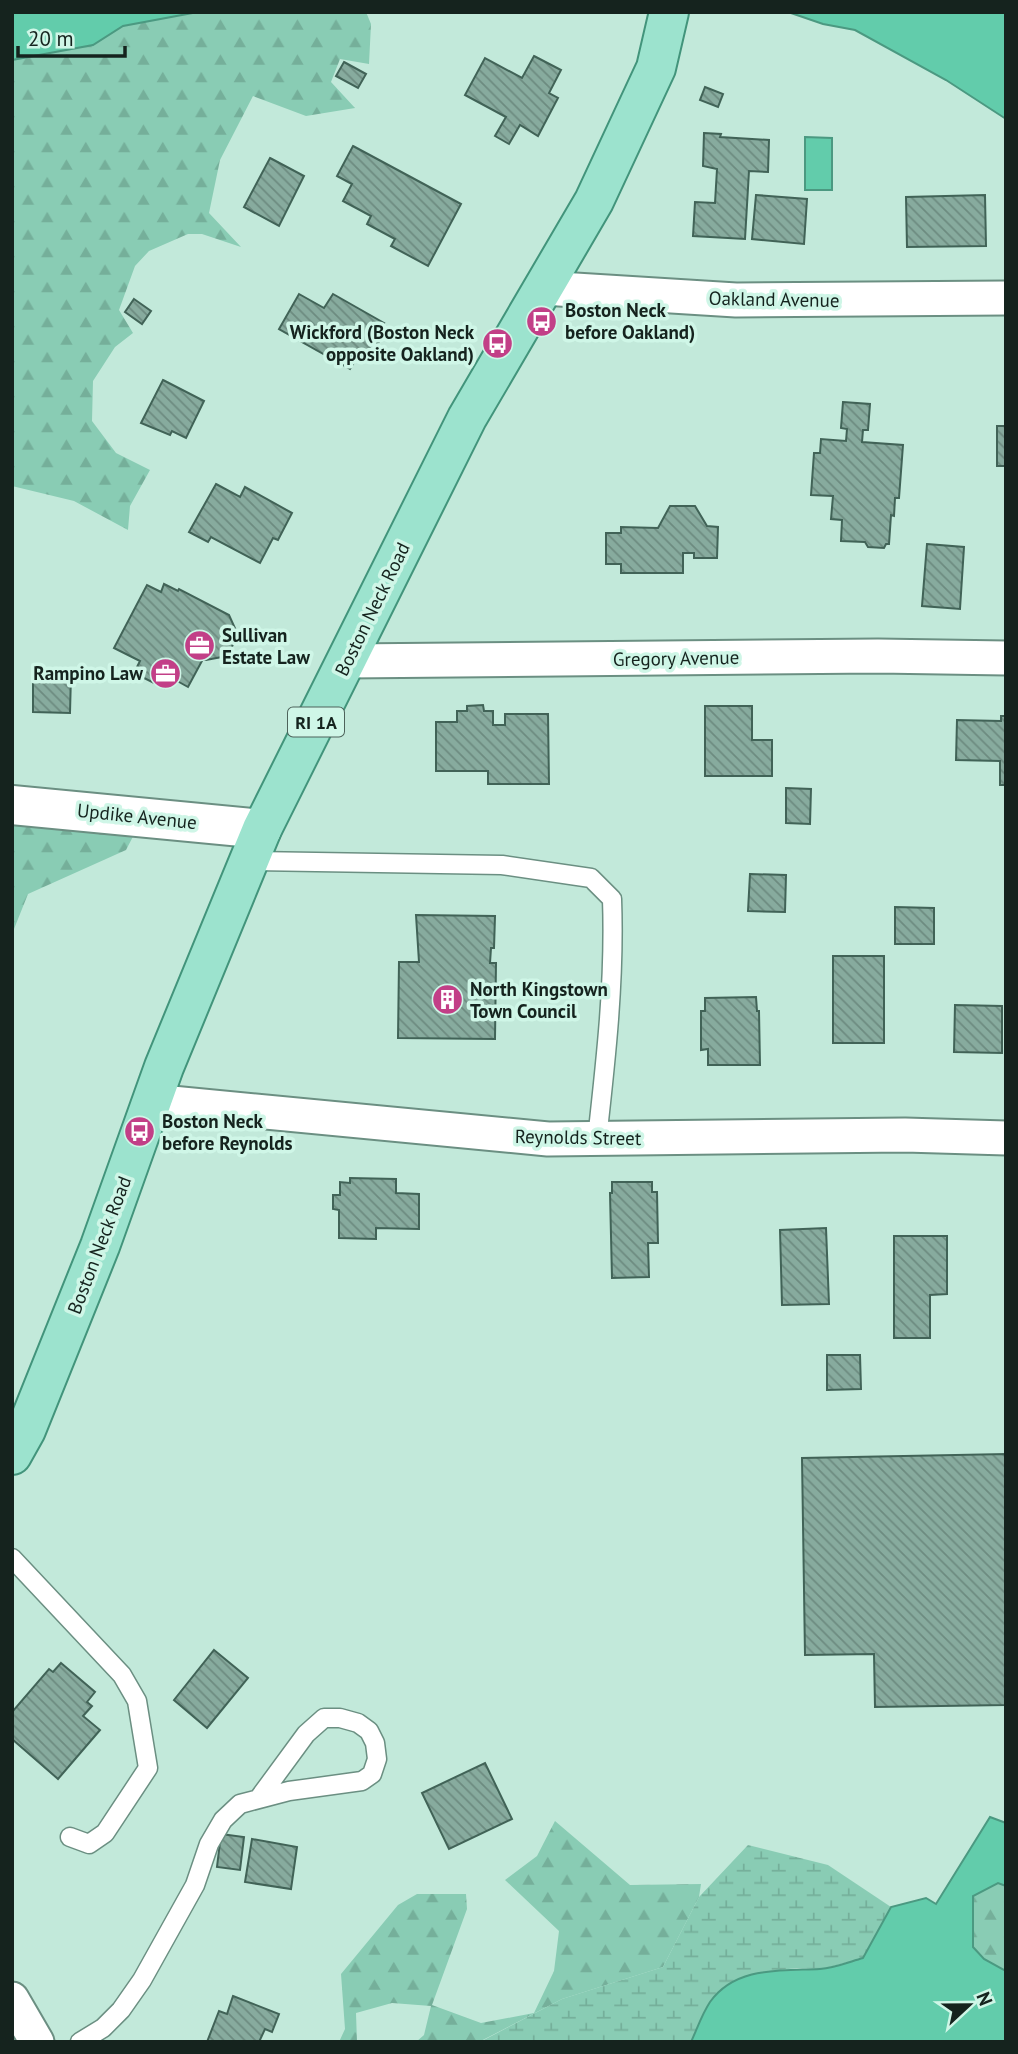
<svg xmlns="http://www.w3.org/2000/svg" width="1018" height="2054" font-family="'PT Sans',sans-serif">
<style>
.forest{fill:url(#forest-firs)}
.wetland{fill:url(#wetland-marsh)}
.water{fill:#62ccab;stroke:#4b9981;stroke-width:2}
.building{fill:url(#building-back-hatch);stroke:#416357;stroke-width:2}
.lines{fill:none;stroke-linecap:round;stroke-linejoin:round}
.service-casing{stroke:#6b8f82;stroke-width:21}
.minor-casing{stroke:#6b8f82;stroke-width:37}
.tertiary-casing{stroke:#6b8f82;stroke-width:42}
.primary-casing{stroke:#42947b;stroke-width:42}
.service{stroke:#fff;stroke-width:18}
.minor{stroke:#fff;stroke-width:33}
.tertiary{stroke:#fff;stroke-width:38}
.primary{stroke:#9ce3ce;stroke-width:38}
.labels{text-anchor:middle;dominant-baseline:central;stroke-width:7;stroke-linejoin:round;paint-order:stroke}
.shield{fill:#cff6e7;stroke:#4d625a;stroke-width:2}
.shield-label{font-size:18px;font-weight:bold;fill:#15231e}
.street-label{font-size:19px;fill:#15231e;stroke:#cff6e7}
.poi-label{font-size:19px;font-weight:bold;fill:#15231e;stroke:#cff6e7;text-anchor:start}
</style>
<defs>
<pattern id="forest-firs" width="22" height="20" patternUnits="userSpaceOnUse" patternTransform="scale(1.75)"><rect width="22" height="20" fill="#89ccb4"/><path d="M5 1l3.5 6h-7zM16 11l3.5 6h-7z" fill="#75af9a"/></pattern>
<pattern id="wetland-marsh" width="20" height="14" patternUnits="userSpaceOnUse" patternTransform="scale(1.75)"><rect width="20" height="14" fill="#89ccb4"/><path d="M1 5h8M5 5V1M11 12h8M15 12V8" fill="none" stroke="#75af9a"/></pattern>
<pattern id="building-back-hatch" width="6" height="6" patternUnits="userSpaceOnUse" patternTransform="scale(1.75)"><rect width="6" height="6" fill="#87ab9e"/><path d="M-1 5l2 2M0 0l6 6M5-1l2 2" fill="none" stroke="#6d8b80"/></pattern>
</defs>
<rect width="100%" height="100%" fill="#c2e9da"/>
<!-- forest -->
<g class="forest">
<polygon points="198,12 366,12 371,24 369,64 340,59 331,82 355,108 306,116 253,96 220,160 209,213 241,247 202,234 188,234 149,251 135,266 119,310 133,333 115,347 93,381 92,421 116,453 150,470 130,506 128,530 74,501 12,486 12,60 93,45 123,26"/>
<polygon points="12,800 139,825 126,850 28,894 12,934"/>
<polygon points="555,1821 630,1885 701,1884 699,1897 663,1967 562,1999 479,2042 416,2042 424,2035 431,2006 392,2003 356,2013 357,2042 339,2042 345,2029 341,1974 398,1905 417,1894 466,1894 467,1909 432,2005 481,2023 534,2013 554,1971 559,1931 505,1880 537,1856"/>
<polygon points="998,1883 1006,1886 1006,1971 984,1959 973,1947 973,1896"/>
</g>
<!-- wetland -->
<polygon class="wetland" points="748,1845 828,1865 891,1907 863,1958 822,1969 797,1968 772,1971 710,2002 691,2042 480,2042 562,1999 663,1967 699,1897"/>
<!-- water -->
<g class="water">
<polygon points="12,12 198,12 123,26 93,45 12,60"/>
<polygon points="788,12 1006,12 1006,119 946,80 855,30 823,24"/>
<polygon points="805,137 832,138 832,190 805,190"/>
<path d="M990,1817l16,6v63l-8,-3 -25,13v51l11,12 22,12v71h-315c6,-13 11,-28 19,-40 26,-36 71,-31 110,-33 14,-1 29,-7 43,-11l28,-51 35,-9 10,6z"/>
</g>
<!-- building -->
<g class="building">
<polygon points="534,56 561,70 549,93 558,98 538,136 520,125 509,144 495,136 506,117 465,95 485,58 522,78"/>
<polygon points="344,62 366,74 358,88 336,76"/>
<polygon points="705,87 723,94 718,107 700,100"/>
<polygon points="704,133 721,134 720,137 769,140 768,172 749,171 745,239 693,236 695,202 715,203 717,169 703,166"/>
<polygon points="353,146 461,204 428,266 391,246 395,239 367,224 371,216 343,201 352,184 337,176"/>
<polygon points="270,158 304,176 279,226 244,207"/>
<polygon points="756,195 807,199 804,244 752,239"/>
<polygon points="985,195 986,246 907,247 906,197"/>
<polygon points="299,294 324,308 333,294 384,323 381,327 383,334 379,342 372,344 366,354 361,351 350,369 279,329"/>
<polygon points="134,299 151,311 142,324 125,312"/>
<polygon points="163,380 204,401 186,438 172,431 170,435 141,423"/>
<polygon points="843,402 870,404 868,430 863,430 862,442 903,445 899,498 895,498 894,516 891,515 889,544 886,544 884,548 868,547 865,542 841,541 842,520 831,519 833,496 811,495 814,453 820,453 821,439 846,441 847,429 841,428"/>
<rect x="997" y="426" width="9" height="40"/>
<polygon points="216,484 240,497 245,487 292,513 278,540 273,538 260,563 211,537 208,542 189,532"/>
<polygon points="670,506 695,506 707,526 718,527 717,558 694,558 694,553 683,553 683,573 621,573 621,564 606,564 606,533 621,533 621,527 658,528"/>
<polygon points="927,544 964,547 960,609 922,606"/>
<polygon points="164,584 178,591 179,589 229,615 238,635 227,656 206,660 203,659 188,687 170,677 164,688 134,673 140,661 114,648 147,585 161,592"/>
<polygon points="33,675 71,675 70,713 33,712"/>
<polygon points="483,705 484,711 493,711 493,725 505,725 505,714 548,714 549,784 488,784 488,771 436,771 436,722 457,722 457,711 467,711 467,706"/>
<polygon points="705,706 752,706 752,740 772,740 772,776 705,776"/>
<polygon points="1001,716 1006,716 1006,785 1000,785 1000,761 956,760 957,720 1001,721"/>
<polygon points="786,788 811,789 810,824 786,823"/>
<polygon points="750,874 786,875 785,912 748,911"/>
<polygon points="895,907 934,908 934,944 895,944"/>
<polygon points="416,915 495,916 494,948 491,948 490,963 496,963 495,1039 398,1038 399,962 419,962"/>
<rect x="833" y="956" width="51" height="87"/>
<polygon points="756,997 757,1011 759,1011 760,1065 708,1065 708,1049 701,1050 701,1011 705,1011 705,998"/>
<polygon points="955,1005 1002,1006 1002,1053 954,1052"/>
<polygon points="350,1178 396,1179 396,1193 419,1194 419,1229 376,1228 376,1239 339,1238 339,1210 333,1209 333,1195 340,1195 340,1182 350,1183"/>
<polygon points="612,1182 652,1182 652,1192 657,1192 658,1243 648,1243 649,1277 612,1278 610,1193 612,1193"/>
<polygon points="826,1228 829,1304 782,1305 780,1230"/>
<polygon points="894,1236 947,1236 947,1294 930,1295 930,1338 894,1338"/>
<polygon points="827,1355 860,1355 861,1389 827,1390"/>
<polygon points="1006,1454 1006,1705 875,1707 874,1654 805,1655 802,1458"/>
<polygon points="214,1650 248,1678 207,1728 174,1700"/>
<polygon points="61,1663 95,1692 87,1702 92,1706 83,1716 100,1730 58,1779 12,1739 12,1712 49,1669 53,1672"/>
<polygon points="485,1763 512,1819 449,1849 422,1793"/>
<polygon points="221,1834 244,1837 240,1870 217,1867"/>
<polygon points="252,1839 297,1847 291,1889 245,1882"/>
<polygon points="233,1996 279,2014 272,2032 265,2029 259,2042 207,2042 219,2011 227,2014"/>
</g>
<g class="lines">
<defs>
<g id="service">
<path d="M247,861l255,4 89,13 21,21c3,80 -6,160 -15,240"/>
<polyline points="12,1558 122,1675 137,1701 148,1768 105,1833 89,1844 70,1837"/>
<polyline points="80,2042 103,2028 121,2010 142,1980 195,1885 209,1844 223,1820 240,1804 289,1791 362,1781 372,1774 377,1759 375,1743 369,1731 358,1723 340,1718 324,1718 306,1734 259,1798"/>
</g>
<g id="minor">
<polyline points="543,288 736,300 1006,298"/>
<polyline points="347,661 878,656 1006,658"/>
<polyline points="151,1101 548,1139 905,1135 1006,1138"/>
<polyline points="12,1999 37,2042"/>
</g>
<polyline id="tertiary" points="12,805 262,829"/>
<polyline id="primary" points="12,1455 26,1430 100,1246 164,1067 262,829 467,418 594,201 656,68 669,12"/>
</defs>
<!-- service casing -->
<use href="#service" class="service-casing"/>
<!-- minor casing -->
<use href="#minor" class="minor-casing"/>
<!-- tertiary casing -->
<use href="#tertiary" class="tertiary-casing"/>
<!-- primary casing -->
<use href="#primary" class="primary-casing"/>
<!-- service -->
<use href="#service" class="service"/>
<!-- minor -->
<use href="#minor" class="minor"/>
<!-- tertiary -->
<use href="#tertiary" class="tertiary"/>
<!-- primary -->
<use href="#primary" class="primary"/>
</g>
<!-- icons -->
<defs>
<symbol id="bus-disc" viewBox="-11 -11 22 22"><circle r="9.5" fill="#c23f87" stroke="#cff6e7"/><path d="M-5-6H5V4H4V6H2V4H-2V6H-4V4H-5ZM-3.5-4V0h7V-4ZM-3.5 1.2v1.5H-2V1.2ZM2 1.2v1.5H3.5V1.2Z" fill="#fff"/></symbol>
<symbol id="office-disc" viewBox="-11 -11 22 22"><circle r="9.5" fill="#c23f87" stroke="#cff6e7"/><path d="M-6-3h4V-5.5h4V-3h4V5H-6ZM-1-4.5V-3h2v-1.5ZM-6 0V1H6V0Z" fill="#fff"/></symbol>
<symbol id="building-disc" viewBox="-11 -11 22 22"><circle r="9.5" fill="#c23f87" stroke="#cff6e7"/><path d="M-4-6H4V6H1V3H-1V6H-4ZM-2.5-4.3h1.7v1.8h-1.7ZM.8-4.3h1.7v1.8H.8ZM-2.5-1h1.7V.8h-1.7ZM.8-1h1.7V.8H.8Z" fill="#fff"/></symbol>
</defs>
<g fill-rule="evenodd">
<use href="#bus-disc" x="524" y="304" width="35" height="35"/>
<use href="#bus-disc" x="480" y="326" width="35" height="35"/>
<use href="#office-disc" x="182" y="628" width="35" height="35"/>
<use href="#office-disc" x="148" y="656" width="35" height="35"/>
<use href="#building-disc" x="430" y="982" width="35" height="35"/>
<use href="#bus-disc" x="122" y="1114" width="35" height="35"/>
</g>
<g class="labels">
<!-- shield labels -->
<rect class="shield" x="288" y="707.5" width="56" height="29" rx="5"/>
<g class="shield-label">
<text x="316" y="722">RI 1A</text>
</g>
<!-- street labels -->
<g class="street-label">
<text transform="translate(774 299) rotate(1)">Oakland Avenue</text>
<text transform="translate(372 609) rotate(-64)">Boston Neck Road</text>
<text transform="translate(676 658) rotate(-1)">Gregory Avenue</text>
<text transform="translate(137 816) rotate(6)">Updike Avenue</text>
<text transform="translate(578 1137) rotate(1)">Reynolds Street</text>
<text transform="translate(99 1245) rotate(-69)">Boston Neck Road</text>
</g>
<!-- poi labels -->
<g class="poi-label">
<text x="565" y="310">Boston Neck<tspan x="565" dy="22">before Oakland)</tspan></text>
<text x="474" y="332" text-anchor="end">Wickford (Boston Neck<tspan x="474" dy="22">opposite Oakland)</tspan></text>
<text x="222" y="635">Sullivan<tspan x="222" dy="22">Estate Law</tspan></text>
<text x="143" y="673" text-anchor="end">Rampino Law</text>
<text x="470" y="989">North Kingstown<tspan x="470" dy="22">Town Council</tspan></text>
<text x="162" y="1121">Boston Neck<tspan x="162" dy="22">before Reynolds</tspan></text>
</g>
</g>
<!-- border -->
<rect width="1018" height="2054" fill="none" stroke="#15231e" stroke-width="28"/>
<!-- north arrow -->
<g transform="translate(969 2005) rotate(68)" stroke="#cff6e7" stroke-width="5" paint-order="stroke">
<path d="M0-5L12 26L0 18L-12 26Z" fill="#15231e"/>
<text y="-10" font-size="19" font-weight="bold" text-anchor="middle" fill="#15231e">N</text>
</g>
<!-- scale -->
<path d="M18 46v10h107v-10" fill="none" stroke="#15231e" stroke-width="3.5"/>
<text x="28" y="46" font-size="21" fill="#15231e" stroke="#cff6e7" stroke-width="5" paint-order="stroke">20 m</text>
</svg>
